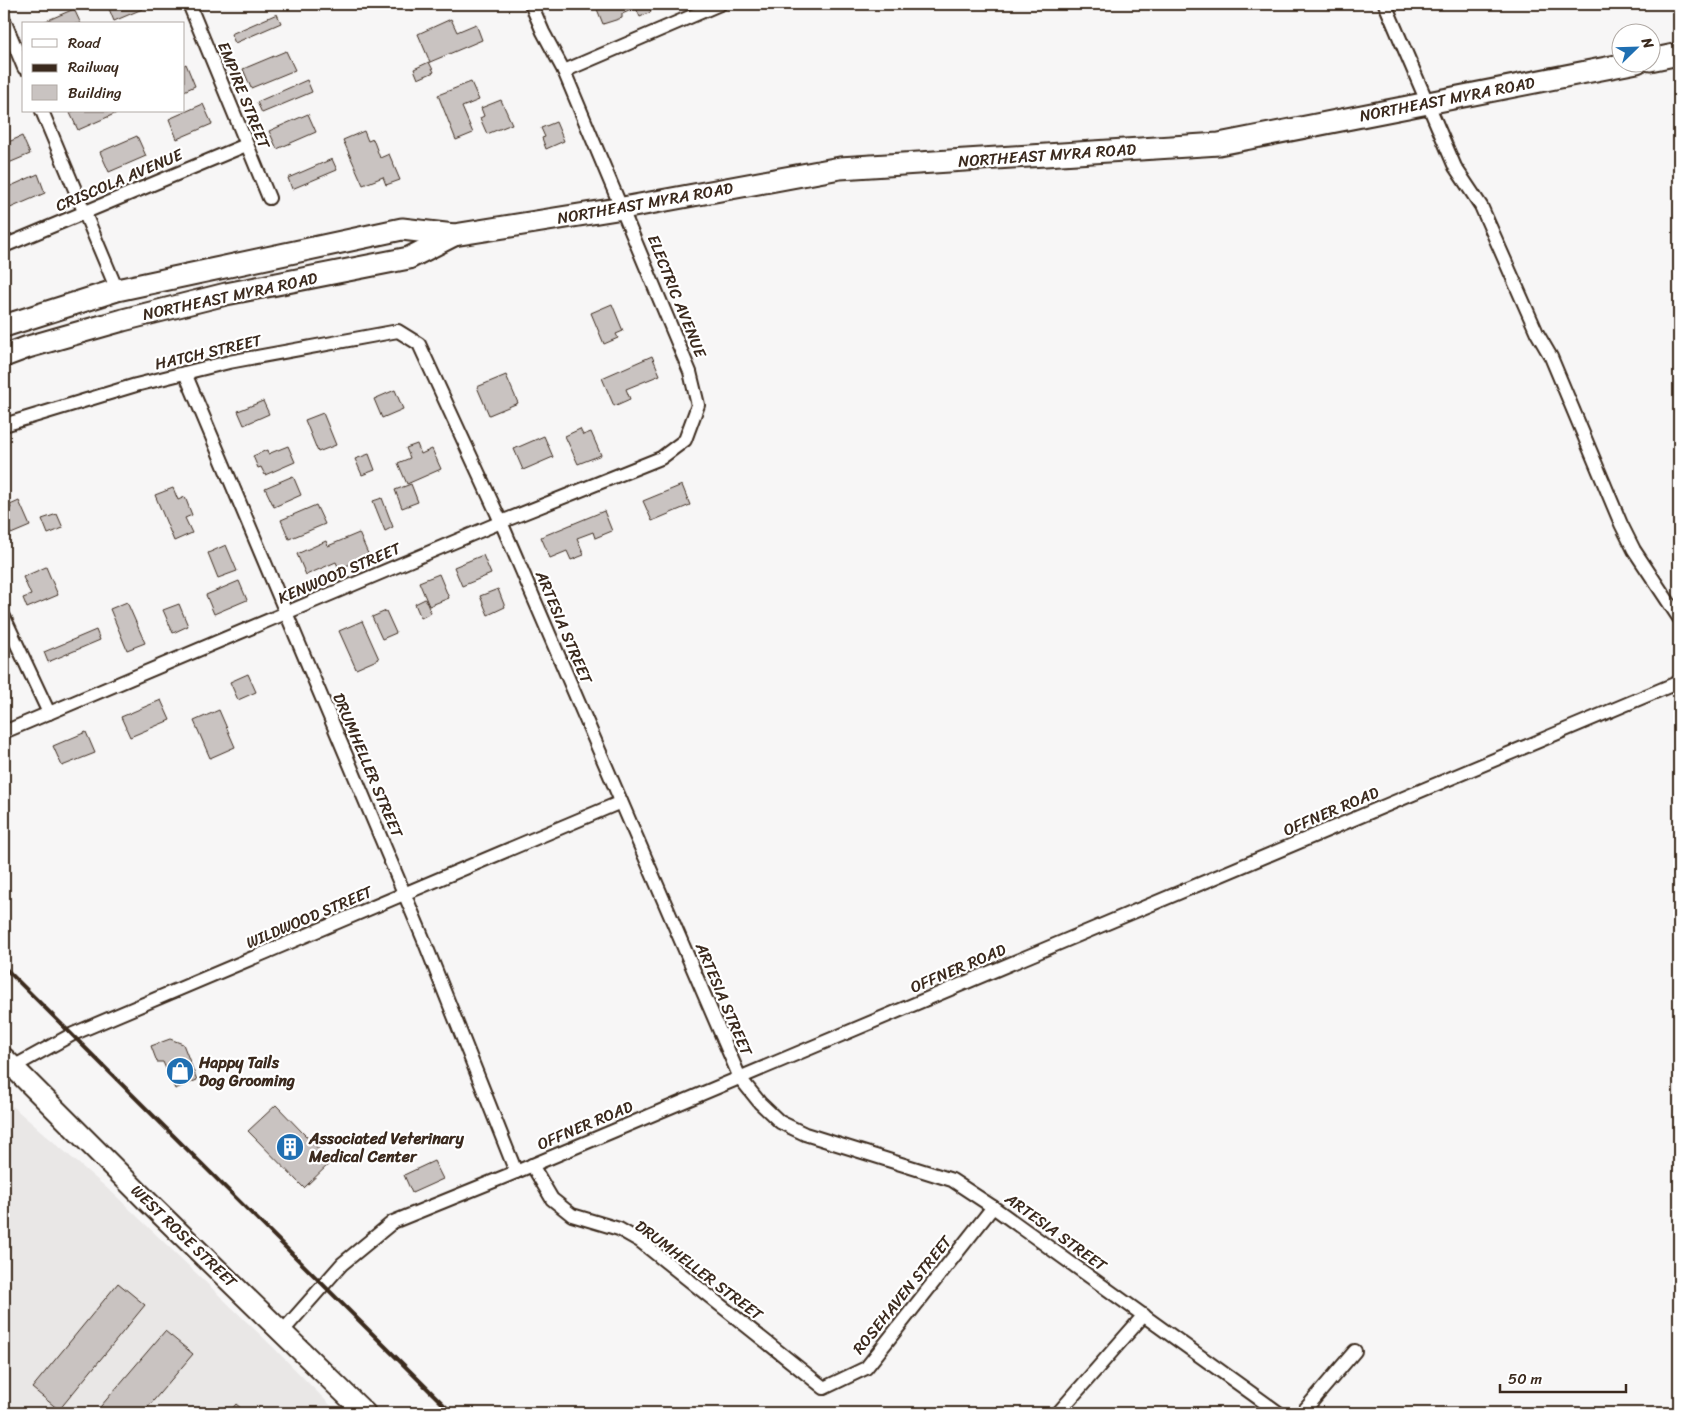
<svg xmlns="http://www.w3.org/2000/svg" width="1683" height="1417" font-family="Sriracha,sans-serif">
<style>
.built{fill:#e9e7e6}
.building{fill:#c9c3c1;stroke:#3b2a1e}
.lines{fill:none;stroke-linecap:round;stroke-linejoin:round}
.minor-casing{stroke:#3b2a1e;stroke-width:16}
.primary-casing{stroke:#3b2a1e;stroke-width:24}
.trunk-casing{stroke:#3b2a1e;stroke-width:25}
.minor{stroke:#fff;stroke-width:12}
.primary{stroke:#fff;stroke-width:20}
.trunk{stroke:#fff;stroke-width:21}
.rail{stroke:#3b2a1e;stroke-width:4}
.labels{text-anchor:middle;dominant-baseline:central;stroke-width:4.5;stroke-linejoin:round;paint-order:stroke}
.street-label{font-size:16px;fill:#3b2a1e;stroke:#fff}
.poi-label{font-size:16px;font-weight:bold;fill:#3b2a1e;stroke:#fff;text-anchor:start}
</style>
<rect width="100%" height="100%" fill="#f7f6f6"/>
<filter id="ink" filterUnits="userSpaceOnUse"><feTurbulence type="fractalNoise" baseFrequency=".02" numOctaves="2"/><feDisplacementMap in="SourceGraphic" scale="10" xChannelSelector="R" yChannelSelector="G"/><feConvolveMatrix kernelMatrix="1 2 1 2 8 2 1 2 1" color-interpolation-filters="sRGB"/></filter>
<g filter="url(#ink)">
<!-- built -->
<polygon class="built" points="4,1099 116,1196 272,1346 338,1413 4,1413"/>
<!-- building -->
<g class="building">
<polygon points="107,4 154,4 114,21"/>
<polygon points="408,4 430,4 411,11"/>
<polygon points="595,4 648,4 651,12 640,17 636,8 622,14 622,18 603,24"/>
<polygon points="74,9 81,24 39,24"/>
<polygon points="277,14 281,23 235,43 231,34"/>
<polygon points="451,19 457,32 476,24 482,40 430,62 418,34"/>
<polygon points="286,51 295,70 251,88 243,69"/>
<polygon points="429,62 434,72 418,79 414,69"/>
<polygon points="186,64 195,86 184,91 184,65"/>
<polygon points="307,80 312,92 262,113 257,102"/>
<polygon points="471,82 479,100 462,107 473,133 456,140 438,95"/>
<polygon points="4,96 10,110 4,112"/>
<polygon points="501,100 512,124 487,134 480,118 484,116 481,108"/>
<polygon points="203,104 212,124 177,139 169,119"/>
<polygon points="74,111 119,111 119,112 78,130 70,113"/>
<polygon points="308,114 316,132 277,149 269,131"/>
<polygon points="556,122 564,141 546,149 542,138 545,137 541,128"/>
<polygon points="364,131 368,141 373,139 380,158 389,154 400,180 386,185 383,177 363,185 343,140"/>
<polygon points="22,136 30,154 4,165 4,144"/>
<polygon points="137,136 146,156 109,172 100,152"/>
<polygon points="332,159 337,170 292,189 288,178"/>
<polygon points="38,174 45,193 8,209 4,198 4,189"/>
<polygon points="612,304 623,331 616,334 618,338 604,344 591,313"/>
<polygon points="652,356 660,375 626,389 630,399 614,406 602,378"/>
<polygon points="506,375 518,403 489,415 477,387"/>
<polygon points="395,390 403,409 382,418 374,399"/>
<polygon points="263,401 269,414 244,425 238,411"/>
<polygon points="323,413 336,445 318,452 305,420"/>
<polygon points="580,429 583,435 591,432 601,455 578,464 565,436"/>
<polygon points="544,436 553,457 523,470 514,449"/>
<polygon points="417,444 421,454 432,449 441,469 407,484 398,463 410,458 406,448"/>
<polygon points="288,446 295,462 265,475 261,467 258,468 253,456 267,450 268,454"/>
<polygon points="369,454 375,470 362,475 355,459"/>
<polygon points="293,476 301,495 274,507 265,488"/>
<polygon points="411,484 418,502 402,508 395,490"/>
<polygon points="682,485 690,505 652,521 643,501"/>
<polygon points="173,488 178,500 185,497 192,515 185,518 192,533 174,541 155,495"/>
<polygon points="382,498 393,527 385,531 373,501"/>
<polygon points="19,501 30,526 11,534 4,517 4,511 11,508 10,505"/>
<polygon points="316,505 325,524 289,539 281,520"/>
<polygon points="604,511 612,531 595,538 593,532 577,538 584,555 571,560 567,551 550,558 541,537"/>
<polygon points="57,514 63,528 48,534 42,519"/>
<polygon points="359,533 369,556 339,569 336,562 306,575 297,554 326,541 328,546"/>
<polygon points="226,545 237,571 218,578 208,553"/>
<polygon points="483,555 491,574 462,586 454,567"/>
<polygon points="46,567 58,595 27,608 23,598 31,595 23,577"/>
<polygon points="439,574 449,598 429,606 419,582"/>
<polygon points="239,581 247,600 214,614 206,595"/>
<polygon points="498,589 505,607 488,615 480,596"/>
<polygon points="425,599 431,613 421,618 415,604"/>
<polygon points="127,602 145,643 127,650 110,609"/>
<polygon points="179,604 188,626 173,633 163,610"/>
<polygon points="386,611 396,633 382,639 372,617"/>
<polygon points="362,621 379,659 356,669 339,631"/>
<polygon points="96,630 100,640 48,662 44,652"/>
<polygon points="248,674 256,692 238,700 230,682"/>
<polygon points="161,700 170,720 130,737 121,717"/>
<polygon points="219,710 235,747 210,758 194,721"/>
<polygon points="86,732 95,753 62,766 53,746"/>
<polygon points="170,1039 183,1044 197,1080 175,1089 163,1062 157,1062 151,1046"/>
<polygon points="276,1105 331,1162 304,1188 248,1131"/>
<polygon points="434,1161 443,1179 412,1193 404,1175"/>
<polygon points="118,1283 145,1305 59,1410 32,1388"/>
<polygon points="165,1331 193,1354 143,1413 95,1413"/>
<polygon points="236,1404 247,1413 228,1413"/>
</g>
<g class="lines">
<defs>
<g id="minor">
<polyline points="189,4 269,198"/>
<polyline points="1385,4 1455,167 1481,206 1537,333 1551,357 1621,524 1634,550 1679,618"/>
<polyline points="4,20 24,68"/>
<polyline points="564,71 720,4"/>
<polyline points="42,111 117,290"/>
<polyline points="4,246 246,145"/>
<polyline points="185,373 423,938 516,1172"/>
<polyline points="4,425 136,385 229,362 398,331 419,344 501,522 740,1078 760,1103 780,1122 805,1134 952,1180 993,1207 1279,1413"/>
<polyline points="4,617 49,713"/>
<polyline points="4,732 501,522 661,458 685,440 698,405 690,372 564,71 543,32 531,4"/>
<polyline points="13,1067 73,1034 621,802"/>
<polyline points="532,1165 552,1199 572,1215 619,1229 640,1241 824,1388 866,1368 993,1207"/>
<polyline points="282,1332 342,1264 393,1222 516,1172 1679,682"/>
<polyline points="1058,1413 1144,1315"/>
<polyline points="1302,1413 1355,1351"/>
</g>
<polyline id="primary" points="4,1058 149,1203 365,1413"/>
<g id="trunk">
<polyline points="1650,60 1679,54"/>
<polyline points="4,326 117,290 402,229 454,235 623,208 840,168 1219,144 1637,62"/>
<polyline points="4,356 28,347 123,320 226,294 409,258 454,235"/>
</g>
</defs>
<!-- minor casing -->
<use href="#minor" class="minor-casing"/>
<!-- primary casing -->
<use href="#primary" class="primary-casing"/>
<!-- trunk casing -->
<use href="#trunk" class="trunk-casing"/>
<!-- minor -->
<use href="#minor" class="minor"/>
<!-- primary -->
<use href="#primary" class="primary"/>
<!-- trunk -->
<use href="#trunk" class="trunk"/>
<!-- rail -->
<polyline class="rail" points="4,967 452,1413"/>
</g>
</g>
<!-- icons -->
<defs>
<symbol id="shop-disc" viewBox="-11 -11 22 22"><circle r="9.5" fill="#1f6fb2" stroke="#fff"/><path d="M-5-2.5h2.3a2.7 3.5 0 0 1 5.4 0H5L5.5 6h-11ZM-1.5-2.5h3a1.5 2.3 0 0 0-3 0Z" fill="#fff"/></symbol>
<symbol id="building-disc" viewBox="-11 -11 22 22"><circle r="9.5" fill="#1f6fb2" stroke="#fff"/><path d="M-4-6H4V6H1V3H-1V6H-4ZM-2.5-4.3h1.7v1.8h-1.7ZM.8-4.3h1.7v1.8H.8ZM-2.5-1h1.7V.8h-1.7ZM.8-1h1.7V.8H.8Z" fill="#fff"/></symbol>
</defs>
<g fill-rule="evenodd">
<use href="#shop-disc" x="164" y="1055" width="32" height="32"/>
<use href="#building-disc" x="274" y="1131" width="32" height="32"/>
</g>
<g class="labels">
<!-- street labels -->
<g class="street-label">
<text transform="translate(244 95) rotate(68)">EMPIRE STREET</text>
<text transform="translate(1447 99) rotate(-11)">NORTHEAST MYRA ROAD</text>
<text transform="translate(1047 155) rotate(-4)">NORTHEAST MYRA ROAD</text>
<text transform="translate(119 180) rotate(-23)">CRISCOLA AVENUE</text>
<text transform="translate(645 203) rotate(-10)">NORTHEAST MYRA ROAD</text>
<text transform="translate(230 296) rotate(-12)">NORTHEAST MYRA ROAD</text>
<text transform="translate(677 296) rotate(68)">ELECTRIC AVENUE</text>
<text transform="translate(208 352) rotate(-13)">HATCH STREET</text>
<text transform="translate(339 573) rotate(-23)">KENWOOD STREET</text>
<text transform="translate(564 627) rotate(67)">ARTESIA STREET</text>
<text transform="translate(368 765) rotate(67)">DRUMHELLER STREET</text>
<text transform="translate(1331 811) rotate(-23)">OFFNER ROAD</text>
<text transform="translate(309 917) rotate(-23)">WILDWOOD STREET</text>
<text transform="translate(958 968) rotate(-23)">OFFNER ROAD</text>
<text transform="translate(724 999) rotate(67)">ARTESIA STREET</text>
<text transform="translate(585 1125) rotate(-23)">OFFNER ROAD</text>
<text transform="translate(1056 1232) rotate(36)">ARTESIA STREET</text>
<text transform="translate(184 1236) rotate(44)">WEST ROSE STREET</text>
<text transform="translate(699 1270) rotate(37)">DRUMHELLER STREET</text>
<text transform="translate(902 1295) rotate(-51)">ROSEHAVEN STREET</text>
</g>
<!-- poi labels -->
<g class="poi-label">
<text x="199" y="1062">Happy Tails<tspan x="199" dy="18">Dog Grooming</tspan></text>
<text x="309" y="1138">Associated Veterinary<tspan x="309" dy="18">Medical Center</tspan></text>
</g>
</g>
<!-- margin -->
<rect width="1683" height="1417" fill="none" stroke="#fff" stroke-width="20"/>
<rect x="10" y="10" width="1663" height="1397" fill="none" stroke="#3b2a1e" stroke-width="2" filter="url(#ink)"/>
<!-- legend -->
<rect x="22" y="22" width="162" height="90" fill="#ffffff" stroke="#b1aaa5"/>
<rect x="32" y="39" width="25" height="8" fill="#ffffff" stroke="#b1aaa5"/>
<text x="68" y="48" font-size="15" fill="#3b2a1e">Road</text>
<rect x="32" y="64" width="25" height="8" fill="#3b2a1e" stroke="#b1aaa5"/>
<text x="68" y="72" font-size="15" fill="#3b2a1e">Railway</text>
<rect x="32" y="85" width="25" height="15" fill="#c9c3c1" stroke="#b1aaa5"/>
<text x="68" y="98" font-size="15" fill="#3b2a1e">Building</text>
<!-- north arrow -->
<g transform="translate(1636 48) rotate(67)"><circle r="24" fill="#ffffff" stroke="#b1aaa5"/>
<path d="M0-4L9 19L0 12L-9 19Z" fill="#1f6fb2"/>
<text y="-8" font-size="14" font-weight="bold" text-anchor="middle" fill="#3b2a1e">N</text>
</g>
<!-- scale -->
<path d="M1500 1384v8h126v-8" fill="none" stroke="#3b2a1e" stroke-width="2.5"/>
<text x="1508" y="1384" font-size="15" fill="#3b2a1e" stroke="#ffffff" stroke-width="4" paint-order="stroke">50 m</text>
</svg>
